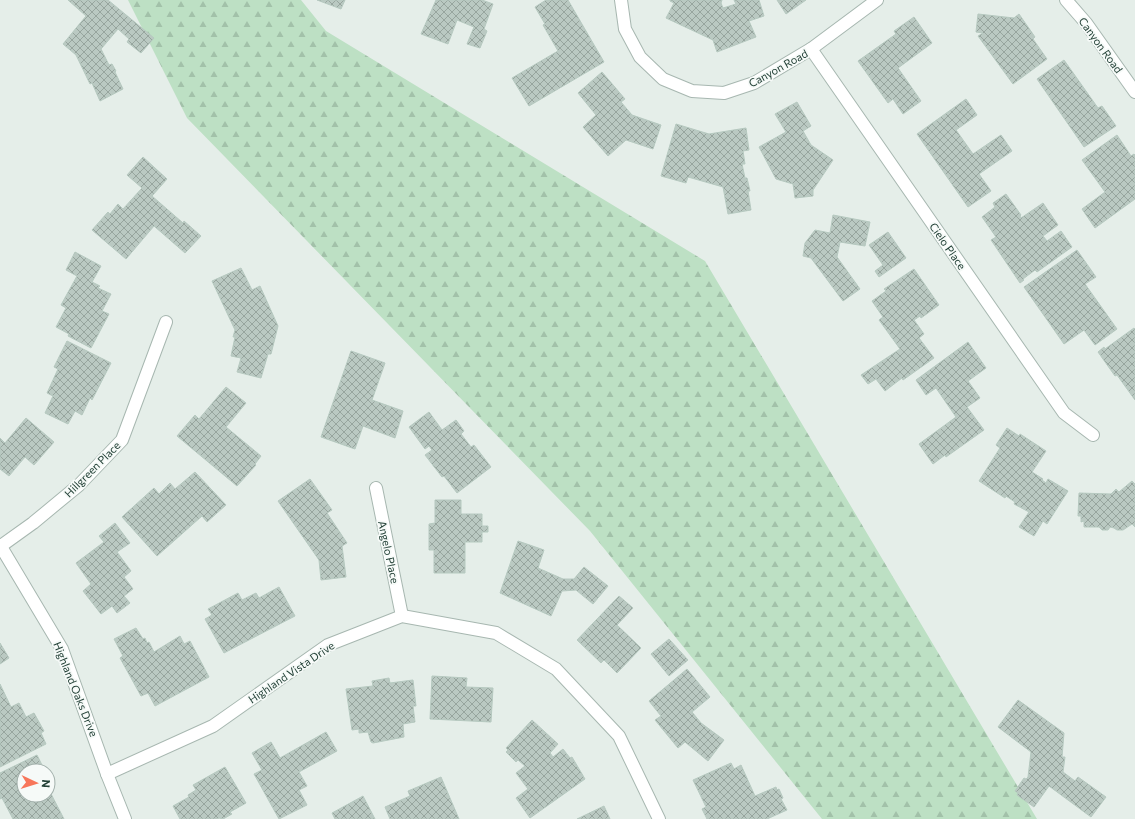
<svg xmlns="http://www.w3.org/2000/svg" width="1135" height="819" font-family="Commissioner,sans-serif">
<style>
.forest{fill:url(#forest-firs)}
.building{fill:url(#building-cross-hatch);stroke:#b6c9c0}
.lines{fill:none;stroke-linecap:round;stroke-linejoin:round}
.minor-casing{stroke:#a7b7b0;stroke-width:14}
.minor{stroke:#fff;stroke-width:12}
.labels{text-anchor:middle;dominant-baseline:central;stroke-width:3.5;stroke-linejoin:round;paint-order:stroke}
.street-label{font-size:11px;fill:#234137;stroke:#f6faf8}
</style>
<defs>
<pattern id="forest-firs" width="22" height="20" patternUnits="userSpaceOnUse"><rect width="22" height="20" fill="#bde0c4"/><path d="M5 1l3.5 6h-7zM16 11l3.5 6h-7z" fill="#a2c1a9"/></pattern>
<pattern id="building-cross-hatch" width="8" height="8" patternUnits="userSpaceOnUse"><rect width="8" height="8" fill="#bac9c2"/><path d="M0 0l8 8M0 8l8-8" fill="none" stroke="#97a59e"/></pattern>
</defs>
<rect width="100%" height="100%" fill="#e5eee9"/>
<!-- forest -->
<polygon class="forest" points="128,0 301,0 326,31 705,261 1037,819 822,819 590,531 187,118"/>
<!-- building -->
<g class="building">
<polygon points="68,0 108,0 154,38 141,53 127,42 129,39 118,29 101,49 109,65 112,64 116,71 115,72 123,89 100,101 92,83 90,84 76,55 63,44 86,16"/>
<polygon points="317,0 345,0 341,9"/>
<polygon points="436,0 482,0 493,4 484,29 487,31 480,48 467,44 474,27 457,20 448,44 421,34"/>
<polygon points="546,0 568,0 604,62 529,106 512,78 558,51 543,25 545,24 535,7"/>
<polygon points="670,0 722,0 721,3 723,8 736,4 734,0 759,0 764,16 749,21 756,37 717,52 713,40 666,18 674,3 670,1"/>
<polygon points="777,0 806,0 786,14"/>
<polygon points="978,14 1014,18 1019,14 1035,37 1033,39 1047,59 1013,84 978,36 983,33 976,32"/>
<polygon points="914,17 932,43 898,68 921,101 903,114 893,99 888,103 858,61 896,34 894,31"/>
<polygon points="1064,60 1098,108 1102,106 1116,126 1084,147 1037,79"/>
<polygon points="602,72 625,99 621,102 632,115 661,125 653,149 626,140 608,156 583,127 596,115 578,93"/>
<polygon points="966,99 977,115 956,130 973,154 1001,135 1012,151 979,174 991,191 968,207 917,134"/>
<polygon points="797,102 811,126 803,131 811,145 833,160 813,190 813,196 795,198 793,184 776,179 759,147 786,132 775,114"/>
<polygon points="676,124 709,134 746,128 749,150 743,151 745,164 742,164 745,178 747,178 750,191 748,191 751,210 728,214 723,187 688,177 686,183 661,176"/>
<polygon points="1117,135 1131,156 1134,154 1135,155 1135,199 1095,228 1082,209 1105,192 1082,160"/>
<polygon points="143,157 167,179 152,196 183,223 184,221 201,236 185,253 154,226 126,259 92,230 108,212 110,214 118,204 123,209 142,188 127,175"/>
<polygon points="1006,194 1021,215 1020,216 1021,218 1043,203 1058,225 1043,236 1047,241 1061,231 1072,247 1037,272 1035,270 1023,279 1024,280 1020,283 991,240 996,237 982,217 995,207 993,203"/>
<polygon points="833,215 870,222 865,246 840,242 837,257 860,289 843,301 811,258 803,256 805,243 815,230 830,233"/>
<polygon points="888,232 906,258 879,277 875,271 883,265 869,245"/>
<polygon points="1077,250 1096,277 1085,284 1117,329 1095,345 1084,330 1064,344 1024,287"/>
<polygon points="75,252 101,266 92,282 100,286 98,288 111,294 102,311 109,314 91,348 68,336 69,334 56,327 66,308 61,305 77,276 66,270"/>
<polygon points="241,268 252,290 260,286 278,326 271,354 268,354 261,378 237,372 241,358 231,356 235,337 233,337 235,330 212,281"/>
<polygon points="914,269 939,305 921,318 920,316 914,320 924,334 919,338 934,358 903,380 902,378 885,391 876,379 868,384 861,375 900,349 879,320 883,317 872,301 886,291 884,289"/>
<polygon points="1134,328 1135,329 1135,400 1117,375 1115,376 1098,352 1104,347 1105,349"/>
<polygon points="67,341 111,363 92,400 90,398 82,415 75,411 68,424 45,413 53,396 47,393 58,369 54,367"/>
<polygon points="968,342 986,368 968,381 980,398 967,407 984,430 946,457 945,455 933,464 919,444 956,417 936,388 926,395 916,380"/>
<polygon points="351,351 385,363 372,400 403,411 395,438 363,426 355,449 321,437"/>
<polygon points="226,387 246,403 226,427 261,456 255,464 256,465 237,486 177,436 195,415 199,419"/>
<polygon points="429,412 442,430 456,420 464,431 461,434 471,447 474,445 491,467 457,493 444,476 442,477 425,455 432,450 429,446 425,449 409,427"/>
<polygon points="26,418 54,442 34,465 25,457 9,476 0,469 0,438 5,443"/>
<polygon points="1007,428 1019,436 1020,434 1046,451 1032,472 1043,479 1042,480 1046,483 1048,479 1068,491 1047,524 1043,521 1034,536 1019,527 1029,512 1014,504 1015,502 1006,496 1005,498 979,481 1000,448 996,445"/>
<polygon points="195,472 226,505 207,522 202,516 157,556 122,517 154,488 159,494 170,483 175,489"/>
<polygon points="310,479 332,510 327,513 347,543 342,546 346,577 321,580 319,560 278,501"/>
<polygon points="1132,481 1135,484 1135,527 1132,524 1123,530 1117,530 1114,528 1110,527 1108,530 1102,530 1099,527 1084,527 1084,521 1081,522 1081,516 1078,516 1079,493 1111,494 1116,489 1119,492"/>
<polygon points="435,500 461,500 461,514 482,514 482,526 488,526 488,532 482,532 482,542 465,542 465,573 434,573 434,550 429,550 429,524 435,523"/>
<polygon points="115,523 130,543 117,552 131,571 124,577 133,589 124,596 130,603 117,613 112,606 101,614 83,591 91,584 76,563 104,542 99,536"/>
<polygon points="518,541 544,550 538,568 563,579 574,579 584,567 608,586 593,604 576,590 562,591 551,616 500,593"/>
<polygon points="279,587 295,616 224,653 205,619 212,615 208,609 238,593 242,600 256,593 259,598"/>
<polygon points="619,596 633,608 617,625 641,648 617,673 604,660 601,663 577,640"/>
<polygon points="136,628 143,639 145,638 147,643 149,642 154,652 180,636 184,644 190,641 209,677 155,706 148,693 141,696 120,658 123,656 114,639"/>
<polygon points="669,639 688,660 669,676 651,654"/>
<polygon points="0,643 9,658 0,664"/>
<polygon points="687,669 710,697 692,712 701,723 724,740 708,761 685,742 678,748 655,720 661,716 649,701"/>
<polygon points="432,676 467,678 466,687 493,688 491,722 430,719"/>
<polygon points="389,678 390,683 413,680 416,706 413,706 415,722 403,724 404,737 373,743 371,742 368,732 359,733 359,729 352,730 346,689 373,686 372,681"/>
<polygon points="0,684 11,707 19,703 26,717 34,713 44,731 41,733 46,744 0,767"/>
<polygon points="1018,700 1064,733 1062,757 1065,757 1063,772 1075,781 1078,777 1106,797 1091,817 1049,786 1034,807 1017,795 1018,793 1015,791 1024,778 1026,779 1028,777 1031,752 998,727"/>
<polygon points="532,720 558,744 550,753 553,757 563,749 570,758 572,757 585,779 530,818 516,798 528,789 516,773 525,766 518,760 516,762 506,752 508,750 506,748"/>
<polygon points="326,732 337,751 299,772 307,786 299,790 307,805 279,819 254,774 262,770 252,753 271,742 280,758"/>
<polygon points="37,755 45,771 24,771 24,795 48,795 48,788 64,819 13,819 2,798 0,799 0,773"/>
<polygon points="731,763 734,769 741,765 755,796 776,787 777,790 779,789 783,798 781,799 787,810 767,819 707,819 702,809 706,807 693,780"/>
<polygon points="225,767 246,803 230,812 232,814 223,819 219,818 217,819 180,819 173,806 189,797 188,795 196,790 193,785"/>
<polygon points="441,777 459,819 390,819 385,807 410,796 408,791"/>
<polygon points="363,796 375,819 335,819 332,813"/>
<polygon points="604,806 610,819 577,819"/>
</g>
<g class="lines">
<defs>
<g id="minor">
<polyline points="621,0 625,29 640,57 663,79 692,91 724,93 754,83 811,49 877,0"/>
<polyline points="1066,0 1086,23 1135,92"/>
<polyline points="811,49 1064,413 1093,435"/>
<polyline points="376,488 402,616"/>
<polyline points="0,545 62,649 107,774 125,819"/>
<polyline points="1,546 33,523 79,485 122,440 166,322"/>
<polyline points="107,774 213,726 328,645 402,616 496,633 556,669 619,736 659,819"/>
</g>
</defs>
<!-- minor casing -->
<use href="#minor" class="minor-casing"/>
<!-- minor -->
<use href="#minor" class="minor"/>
</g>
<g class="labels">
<!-- street labels -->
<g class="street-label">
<text transform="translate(1101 45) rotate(54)">Canyon Road</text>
<text transform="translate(778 68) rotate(-29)">Canyon Road</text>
<text transform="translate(948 246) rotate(55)">Cielo Place</text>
<text transform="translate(92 469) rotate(-45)">Hillgreen Place</text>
<text transform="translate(389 552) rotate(78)">Angelo Place</text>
<text transform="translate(291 672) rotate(-34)">Highland Vista Drive</text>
<text transform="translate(76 689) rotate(68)">Highland Oaks Drive</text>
</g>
</g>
<!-- north arrow -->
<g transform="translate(36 783) rotate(94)"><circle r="19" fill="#f6faf8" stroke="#a2b0ab"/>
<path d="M0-3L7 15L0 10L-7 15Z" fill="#f7765a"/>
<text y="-6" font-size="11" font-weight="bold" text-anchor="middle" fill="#234137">N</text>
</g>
</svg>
